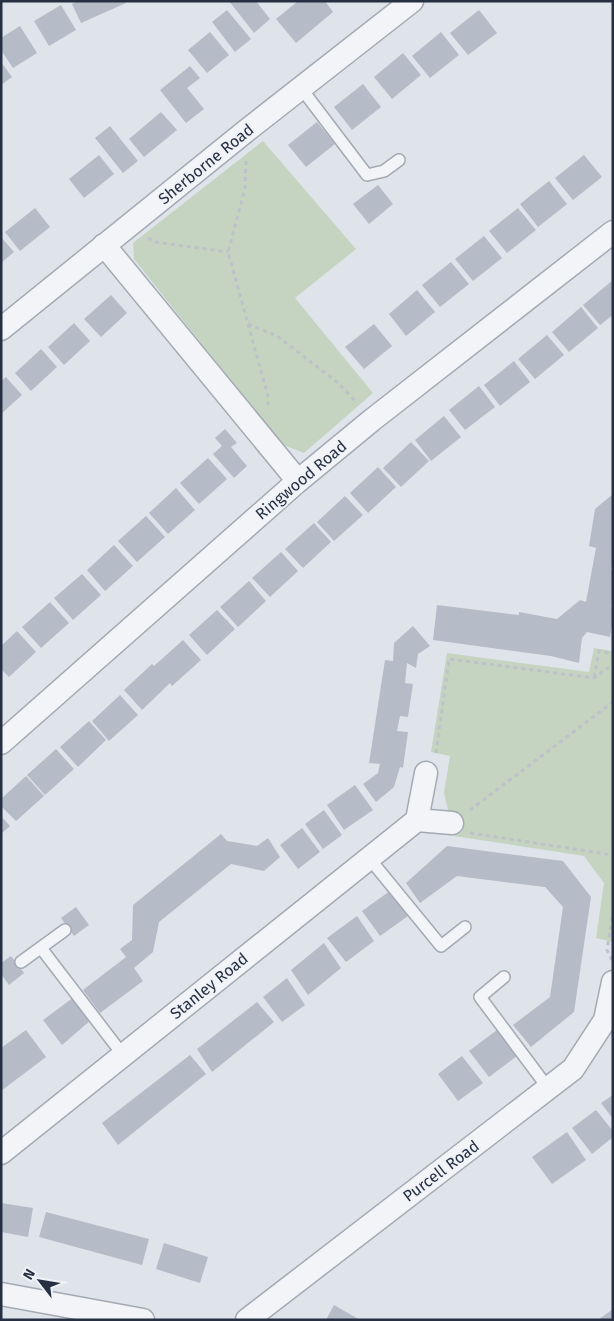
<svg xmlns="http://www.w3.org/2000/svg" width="614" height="1321" font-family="'Fira Sans',sans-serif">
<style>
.green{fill:#c5d4c0}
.building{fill:#b6bcc7}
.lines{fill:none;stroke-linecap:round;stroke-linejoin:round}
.service-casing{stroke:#a4aab4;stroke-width:14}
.minor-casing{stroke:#a4aab4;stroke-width:25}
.path{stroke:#bdc1c9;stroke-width:3;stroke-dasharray:4 4;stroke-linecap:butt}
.service{stroke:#f2f4f8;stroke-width:11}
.minor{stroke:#f2f4f8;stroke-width:22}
.labels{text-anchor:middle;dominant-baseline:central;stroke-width:4;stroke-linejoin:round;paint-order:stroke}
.street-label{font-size:16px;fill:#273042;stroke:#eff2f7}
</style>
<rect width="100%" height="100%" fill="#dfe3ea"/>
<!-- green -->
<g class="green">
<polygon points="263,141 356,249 295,298 373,393 304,453 281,444 134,259 133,243"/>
<polygon points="594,648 613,651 613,942 596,938 604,883 584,856 454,836 444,793 450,756 431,752 447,653 589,672"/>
</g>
<!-- building -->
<g class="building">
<polygon points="77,1 126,1 126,3 81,23 72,4"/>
<polygon points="229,1 256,1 270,19 254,33"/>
<polygon points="298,1 325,1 333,12 296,43 276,19"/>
<polygon points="61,5 76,30 49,46 34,21"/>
<polygon points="227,10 251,39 235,52 212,22"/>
<polygon points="479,10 497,33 468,55 450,33"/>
<polygon points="20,26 37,53 13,68 1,50 1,38"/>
<polygon points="210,32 229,55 207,73 188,50"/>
<polygon points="441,32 459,55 430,78 412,56"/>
<polygon points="403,53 421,75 392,99 374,77"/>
<polygon points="1,62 12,77 1,85"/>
<polygon points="190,66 200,78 187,88 204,109 186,123 160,90"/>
<polygon points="363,84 381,107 352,130 334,107"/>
<polygon points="161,112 177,130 144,157 129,139"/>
<polygon points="317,122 335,144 306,167 288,145"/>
<polygon points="110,126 138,161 123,173 95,138"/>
<polygon points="99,155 114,174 84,198 69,179"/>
<polygon points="584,155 602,177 573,200 555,178"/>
<polygon points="549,181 567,204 538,227 520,204"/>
<polygon points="378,185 393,204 369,224 353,204"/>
<polygon points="35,208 50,227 20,251 5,232"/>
<polygon points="518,208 536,230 507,253 489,231"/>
<polygon points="484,236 502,258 473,281 455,259"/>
<polygon points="1,237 14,252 1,263"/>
<polygon points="451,262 469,284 440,307 422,285"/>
<polygon points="613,280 613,315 600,325 583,305"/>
<polygon points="417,290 435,312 406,336 389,314"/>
<polygon points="111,295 127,313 101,337 84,319"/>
<polygon points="581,307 598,328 569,352 552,332"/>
<polygon points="74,323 90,341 64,365 48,347"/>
<polygon points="374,324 392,346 364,369 345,347"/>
<polygon points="547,335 564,355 535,379 518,359"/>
<polygon points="41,349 57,367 31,391 15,373"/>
<polygon points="514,361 530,382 500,406 484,385"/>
<polygon points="6,377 22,395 1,414 1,381"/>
<polygon points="479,386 495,407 465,430 449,410"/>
<polygon points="444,416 461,437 431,461 415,440"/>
<polygon points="225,429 237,443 231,447 247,466 234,478 213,454 222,446 215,438"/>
<polygon points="411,442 429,461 401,487 383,468"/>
<polygon points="208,458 227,479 199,504 180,483"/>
<polygon points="378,467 396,487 368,513 350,493"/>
<polygon points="176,488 195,510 168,534 149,513"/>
<polygon points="613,494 613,561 611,570 613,571 613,599 611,607 613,607 613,619 610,637 587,632 582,638 579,663 551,656 433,640 437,605 519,615 519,612 557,619 580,600 586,602 596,548 589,546 595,509"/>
<polygon points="345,496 363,515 334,541 317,522"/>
<polygon points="146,516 165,537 137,562 118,541"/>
<polygon points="314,523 331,542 303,568 285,549"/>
<polygon points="114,545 133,566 105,591 87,570"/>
<polygon points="281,552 298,571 270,597 252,578"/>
<polygon points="82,574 101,595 73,620 54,598"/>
<polygon points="249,581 266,601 238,627 220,607"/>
<polygon points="50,602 69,623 41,648 22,627"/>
<polygon points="217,610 235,629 207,655 189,635"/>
<polygon points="413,626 430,646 418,654 416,668 407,663 405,683 413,684 408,717 400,716 397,731 408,732 403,768 400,767 394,787 376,802 363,784 378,773 380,764 369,763 385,660 393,661 394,643"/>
<polygon points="17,631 36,652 9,677 1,669 1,646"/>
<polygon points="183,640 201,660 172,686 170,683 142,710 124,690 152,664 154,666"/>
<polygon points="120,695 138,715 109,741 92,721"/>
<polygon points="89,721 106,740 78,767 60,747"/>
<polygon points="56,749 74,769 45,795 27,775"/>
<polygon points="26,776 44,796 16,821 1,806 1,799"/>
<polygon points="355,785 373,810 344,830 327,805"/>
<polygon points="324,810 342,835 323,849 305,824"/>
<polygon points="1,816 10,826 1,834"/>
<polygon points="302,828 320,852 298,869 280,845"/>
<polygon points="221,834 227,841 257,846 268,838 280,857 264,871 231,864 159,922 153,952 134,968 143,981 100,1013 83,990 126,957 120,949 132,940 133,905"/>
<polygon points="447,846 563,861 591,897 574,1012 531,1047 513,1025 550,997 563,907 545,887 457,876 420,903 406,883"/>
<polygon points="390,891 408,916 380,936 362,911"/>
<polygon points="76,907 89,925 74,936 61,918"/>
<polygon points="357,916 374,941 346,962 327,938"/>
<polygon points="324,943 341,968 308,995 291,970"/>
<polygon points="11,956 24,973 9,985 1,974 1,963"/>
<polygon points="287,978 305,1005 282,1022 263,997"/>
<polygon points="74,997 91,1020 62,1045 43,1020"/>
<polygon points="257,1002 274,1022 212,1072 197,1049"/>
<polygon points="501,1027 521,1053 489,1077 469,1051"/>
<polygon points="26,1030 46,1057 1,1091 1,1048"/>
<polygon points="190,1055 206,1074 118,1145 102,1123"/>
<polygon points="462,1056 483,1083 458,1101 438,1074"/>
<polygon points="613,1095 613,1119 601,1103"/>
<polygon points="596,1110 613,1131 613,1137 592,1154 572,1128"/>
<polygon points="567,1132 586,1160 552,1184 532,1157"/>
<polygon points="1,1203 33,1208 28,1237 1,1232"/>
<polygon points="46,1212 149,1239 142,1265 39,1237"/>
<polygon points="164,1243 208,1257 200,1283 156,1269"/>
<polygon points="334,1305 360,1320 326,1320"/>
<polygon points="613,1309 613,1320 598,1320"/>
</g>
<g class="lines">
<defs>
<g id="service">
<polyline points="301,88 367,175 384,171 399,160"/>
<polyline points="369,858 441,946 465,927"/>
<polyline points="41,948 123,1055"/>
<polyline points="21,962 65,930"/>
<polyline points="504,977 480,997 548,1088"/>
</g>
<g id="minor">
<polyline points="104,245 298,481"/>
<polyline points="1,329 246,131 412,1"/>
<polyline points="1,743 298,481 372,420 613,232"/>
<polyline points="426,773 417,820 452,823"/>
<polyline points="1,1153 417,820"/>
<polyline points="1,1294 143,1320"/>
<polyline points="247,1320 573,1069 605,1020 613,982"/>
</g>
</defs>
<!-- service casing -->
<use href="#service" class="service-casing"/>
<!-- minor casing -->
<use href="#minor" class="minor-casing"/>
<!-- path -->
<g class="path">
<polyline points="246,161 245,189 228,252 268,396 268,407"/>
<polyline points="148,238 155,242 228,252"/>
<polyline points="248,324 277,336 337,382 357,403"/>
<polyline points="594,677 599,651 613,654"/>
<polyline points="436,753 449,659 594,678 613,664"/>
<polyline points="470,810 613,702"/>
<polyline points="470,833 613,855"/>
<polyline points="612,960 607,950 613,912"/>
</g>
<!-- service -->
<use href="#service" class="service"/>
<!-- minor -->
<use href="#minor" class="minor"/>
</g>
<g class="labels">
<!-- street labels -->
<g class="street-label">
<text transform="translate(206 164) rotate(-39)">Sherborne Road</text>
<text transform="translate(301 480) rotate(-40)">Ringwood Road</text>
<text transform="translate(209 986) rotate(-39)">Stanley Road</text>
<text transform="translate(441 1171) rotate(-37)">Purcell Road</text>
</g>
</g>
<!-- border -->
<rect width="614" height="1321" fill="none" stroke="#273042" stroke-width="5"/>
<!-- north arrow -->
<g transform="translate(40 1281) rotate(301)" stroke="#eff2f7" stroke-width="4" paint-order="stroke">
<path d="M0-4L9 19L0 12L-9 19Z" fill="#273042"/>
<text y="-8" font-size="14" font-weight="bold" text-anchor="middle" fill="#273042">N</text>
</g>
</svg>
